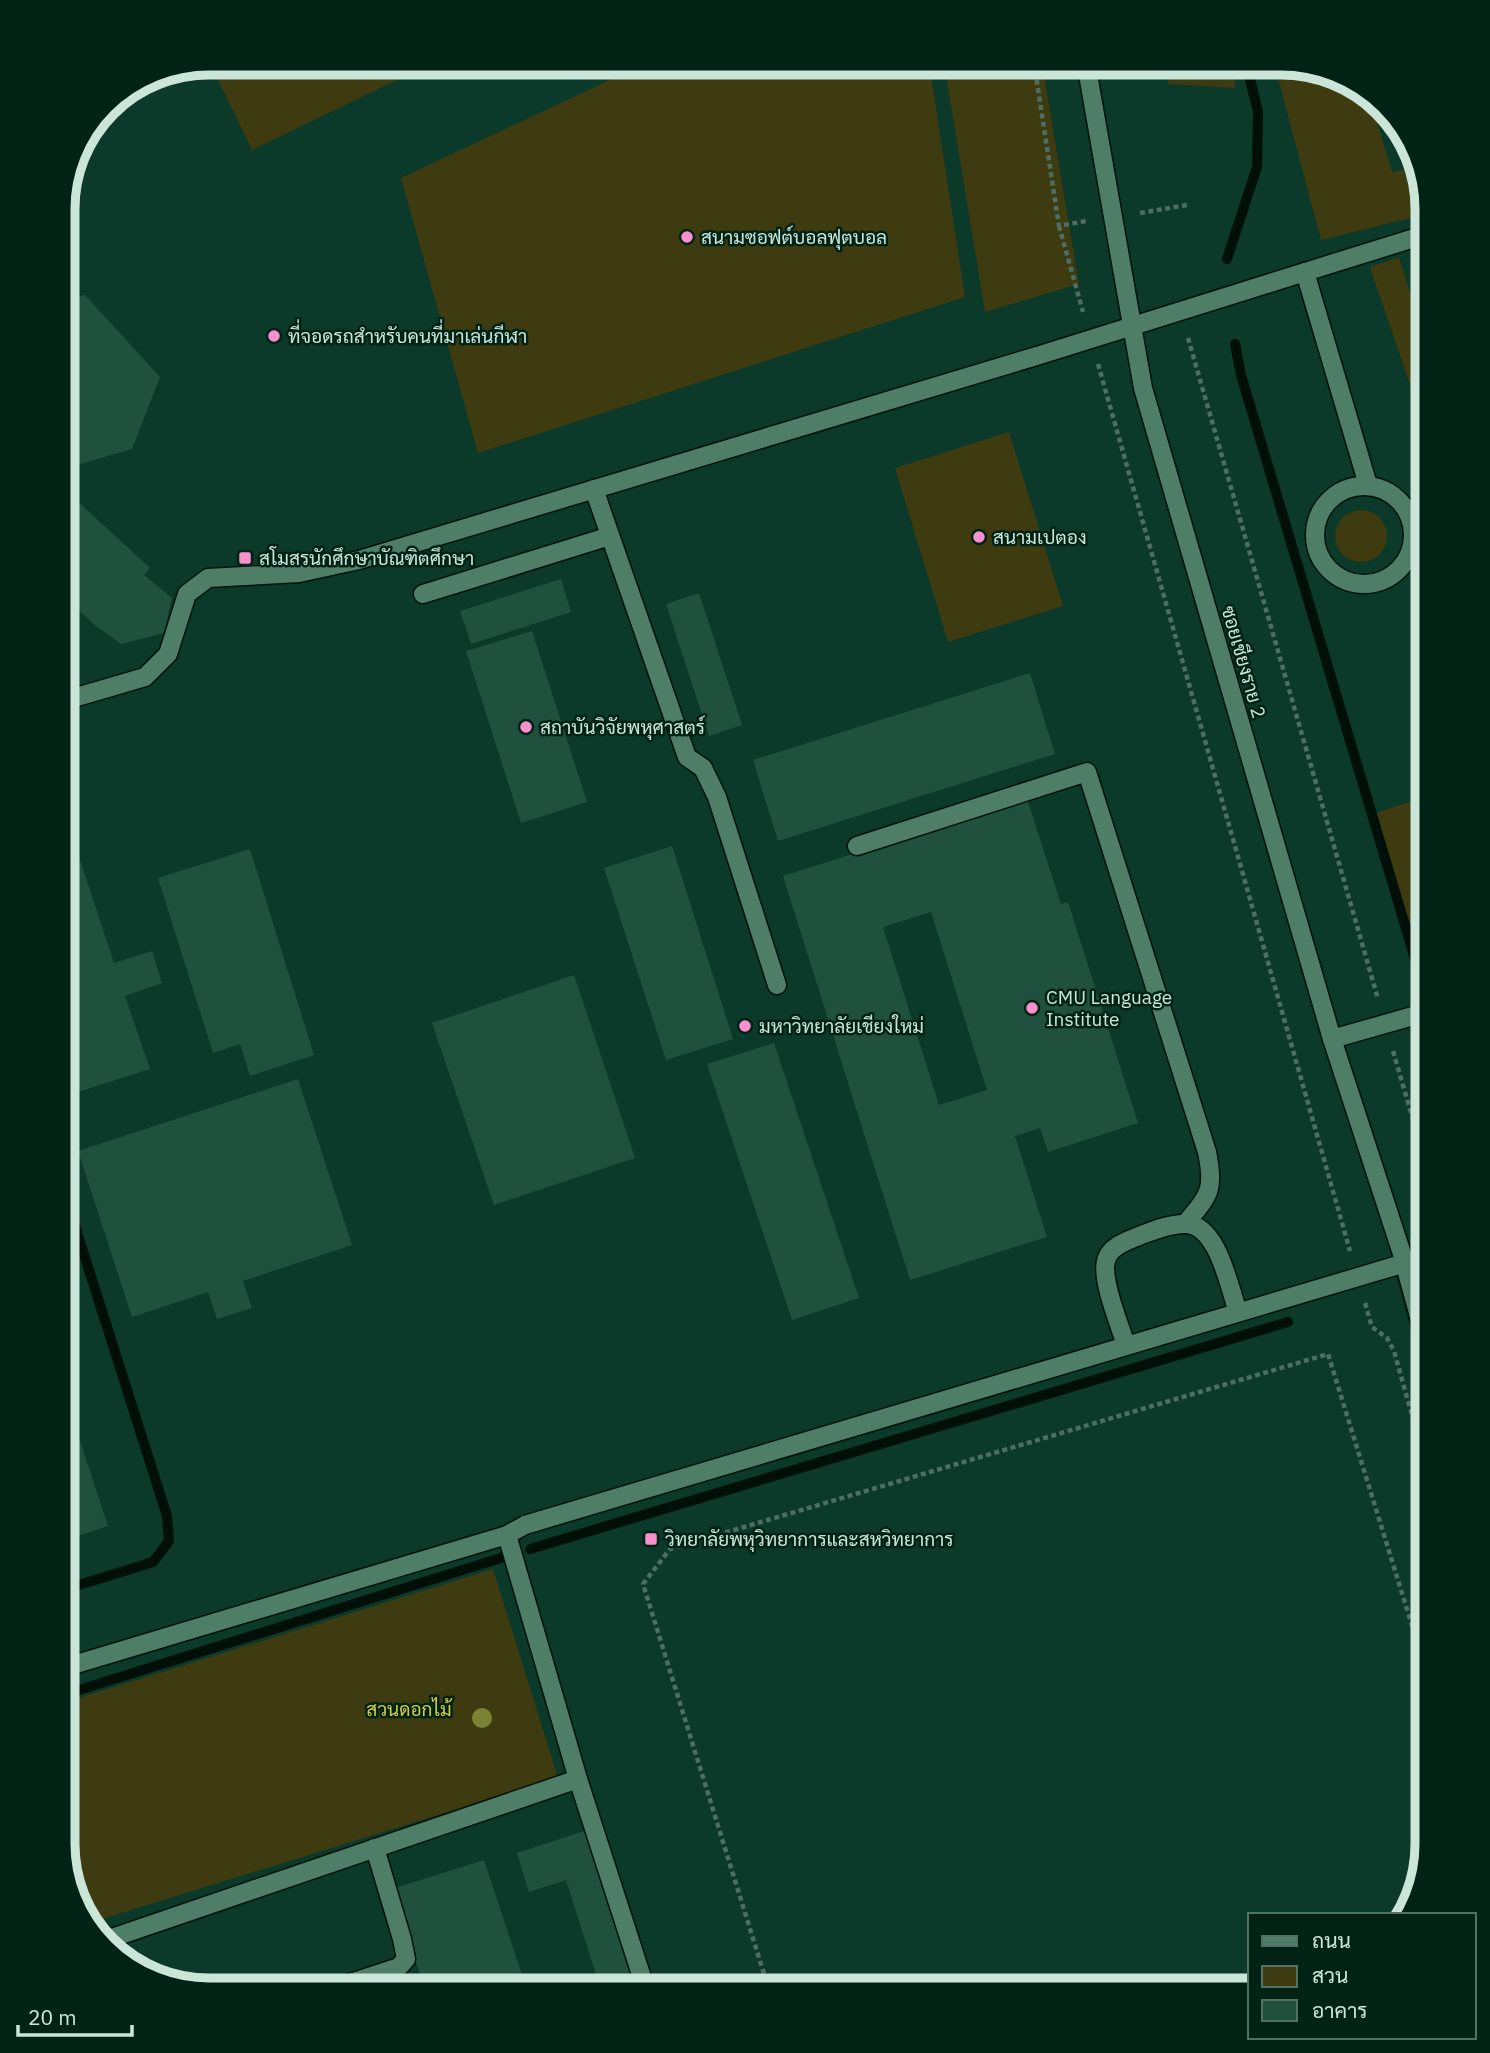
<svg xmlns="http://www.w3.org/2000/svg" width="1490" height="2053" font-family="'IBM Plex Sans',Sarabun,sans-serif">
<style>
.built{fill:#0b3a2a}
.green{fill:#3f3b10}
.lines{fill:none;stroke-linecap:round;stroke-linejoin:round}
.stream{stroke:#000f08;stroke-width:10}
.building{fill:#20513e;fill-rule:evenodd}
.service-casing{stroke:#00130b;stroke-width:21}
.minor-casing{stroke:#00130b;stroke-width:23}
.path{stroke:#4d6e62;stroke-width:4.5;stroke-dasharray:5 3.5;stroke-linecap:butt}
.service{stroke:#4e7d68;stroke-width:18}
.minor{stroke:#4e7d68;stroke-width:19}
.tree{fill:#798333}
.poi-dot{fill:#f790cd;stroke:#002316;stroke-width:2.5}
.labels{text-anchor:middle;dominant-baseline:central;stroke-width:5;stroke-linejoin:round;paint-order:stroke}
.poi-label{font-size:19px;fill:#cce5d9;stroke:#002316;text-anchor:start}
.street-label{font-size:19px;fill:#cce5d9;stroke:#002316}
.park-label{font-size:19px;fill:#d5ca43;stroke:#002316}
.rim{fill:none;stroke:#cce5d9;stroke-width:9}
</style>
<rect width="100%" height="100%" fill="#082d20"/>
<!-- built -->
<polygon class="built" points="209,63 1290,63 1354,83 1407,136 1427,209 1427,1844 1408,1915 1250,1915 1250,1990 200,1990 136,1970 83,1917 63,1844 63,199 78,144 113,100 154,74"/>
<!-- green -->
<g class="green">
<polygon points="210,63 432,63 252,150"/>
<polygon points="646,63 929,63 965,297 478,453 401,178"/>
<polygon points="944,63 1042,63 1079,284 985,312"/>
<polygon points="1163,63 1230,63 1236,88 1168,84"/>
<polygon points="1274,63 1290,63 1354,83 1370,99 1392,172 1416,167 1427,214 1321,240"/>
<polygon points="1399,257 1427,348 1427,435 1370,267"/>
<polygon points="1009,432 1063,606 948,642 895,468"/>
<circle cx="1361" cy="536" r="26"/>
<polygon points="1427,796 1427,961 1423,962 1373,814"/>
<polygon points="493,1569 558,1778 89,1923 83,1917 63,1844 63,1703"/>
</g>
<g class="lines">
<!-- stream -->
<g class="stream">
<polyline points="1227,259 1257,167 1258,112 1246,63"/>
<polyline points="1235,344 1241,375 1424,989"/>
<polyline points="530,1549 1288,1322"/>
<polyline points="63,1590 153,1562 169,1541 167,1516 63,1188"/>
<polyline points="63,1695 504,1557"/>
</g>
</g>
<!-- building -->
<g class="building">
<polygon points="85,295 160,377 132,449 63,469 63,301"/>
<polygon points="63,488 150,568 144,575 172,598 164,633 121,644 96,626 63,596"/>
<polygon points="561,579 571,612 471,644 460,611"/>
<polygon points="699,593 742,725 709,736 666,604"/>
<polygon points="532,631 587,802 521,823 466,651"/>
<polygon points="1030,673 1055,754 778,841 753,760"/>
<path d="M1027,799l34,105 7,-2 70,221 -90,29 -8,-24 -25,8 32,101 -137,43 -127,-404zM931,912l56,178 -48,15 -56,-178z"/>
<polygon points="66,818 114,963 152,951 162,983 125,996 150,1069 78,1092 63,1046 63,819"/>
<polygon points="672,846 733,1039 666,1060 604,868"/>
<polygon points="250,849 314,1055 250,1076 240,1044 213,1053 158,878"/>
<polygon points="574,975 635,1158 494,1205 432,1023"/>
<polygon points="774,1043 859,1298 792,1320 707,1064"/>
<polygon points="298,1079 352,1245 243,1281 252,1308 217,1319 208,1292 132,1317 78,1151"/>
<polygon points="63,1389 108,1526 63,1541"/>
<polygon points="587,1830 640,1990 601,1990 566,1880 529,1892 517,1853"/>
<polygon points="484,1860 527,1990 425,1990 392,1889"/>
</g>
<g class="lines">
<defs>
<g id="service">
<polyline points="1305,272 1427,234"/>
<circle cx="1364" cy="535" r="49"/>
<polyline points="594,489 687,757 703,768 717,797 777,985"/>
<polyline points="423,594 610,536"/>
<polyline points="63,701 145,677 168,654 187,594 208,578 299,573 359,560 1040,355 1305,272 1368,485"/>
<path d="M857,846l230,-74 120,380c8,39 2,43 -22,72"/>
<polyline points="1332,1039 1427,1012"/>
<path d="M1126,1345c-6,-19 -25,-65 -20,-84 3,-14 20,-20 33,-25 13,-5 32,-13 47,-12 32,1 43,63 52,88"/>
<polyline points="507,1535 578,1779 646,1990"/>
<polyline points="63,1668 507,1535 525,1525 1405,1263 1332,1039 1143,388 1086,63"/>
<polyline points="106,1940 578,1779"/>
<polyline points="329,1990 399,1967 406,1959 402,1939 375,1848"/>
</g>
<polyline id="minor" points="1405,1263 1427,1344"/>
</defs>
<!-- service casing -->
<use href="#service" class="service-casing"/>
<!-- minor casing -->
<use href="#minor" class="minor-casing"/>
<!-- path -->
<g class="path">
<polyline points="1034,63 1059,226 1086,221"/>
<polyline points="1140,213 1187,205"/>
<polyline points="1059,226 1083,312"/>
<polyline points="1188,338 1378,999"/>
<polyline points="1098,364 1350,1251"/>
<polyline points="1393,1051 1427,1168"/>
<polyline points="1365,1303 1372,1327 1387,1338 1394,1351 1427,1469"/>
<polyline points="769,1990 643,1584 670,1549 1328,1354 1427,1674"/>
</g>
<!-- service -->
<use href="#service" class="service"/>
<!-- minor -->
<use href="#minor" class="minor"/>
</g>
<!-- trees -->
<circle class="tree" cx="482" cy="1718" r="10"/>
<!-- markers -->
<g class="poi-dot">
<circle cx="687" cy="237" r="7"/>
<circle cx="274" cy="336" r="7"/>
<circle cx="979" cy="537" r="7"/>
<rect x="238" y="551" width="14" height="14" rx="3.5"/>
<circle cx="526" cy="727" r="7"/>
<circle cx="1032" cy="1008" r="7"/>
<circle cx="745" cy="1026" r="7"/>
<rect x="644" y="1532" width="14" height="14" rx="3.5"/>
</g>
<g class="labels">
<!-- poi labels -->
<g class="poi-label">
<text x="701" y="237">สนามซอฟต์บอลฟุตบอล</text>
<text x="288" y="336">ที่จอดรถสำหรับคนที่มาเล่นกีฬา</text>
<text x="993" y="537">สนามเปตอง</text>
<text x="259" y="558">สโมสรนักศึกษาบัณฑิตศึกษา</text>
<text x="540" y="727">สถาบันวิจัยพหุศาสตร์</text>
<text x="1046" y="997">CMU Language<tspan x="1046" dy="22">Institute</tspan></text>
<text x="759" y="1026">มหาวิทยาลัยเชียงใหม่</text>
<text x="665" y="1539">วิทยาลัยพหุวิทยาการและสหวิทยาการ</text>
</g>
<!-- street labels -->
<g class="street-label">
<text transform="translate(1244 662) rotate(74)">ซอยเชียงราย 2</text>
</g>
<!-- park labels -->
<g class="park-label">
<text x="409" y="1709">สวนดอกไม้</text>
</g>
</g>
<!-- crop -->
<path d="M0 0H1490V2053H0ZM209 75H1281A134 134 0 0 1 1415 209V1844A134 134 0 0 1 1281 1978H209A134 134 0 0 1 75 1844V209A134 134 0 0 1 209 75Z" fill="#002316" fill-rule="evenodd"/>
<path class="rim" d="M209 75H1281A134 134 0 0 1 1415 209V1844A134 134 0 0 1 1281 1978H209A134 134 0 0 1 75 1844V209A134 134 0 0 1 209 75Z"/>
<!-- legend -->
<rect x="1248" y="1913" width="228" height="126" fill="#002316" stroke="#527164" stroke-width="2"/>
<rect x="1262" y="1936" width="35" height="10" fill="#4e7d68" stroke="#527164" stroke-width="2"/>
<text x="1312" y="1948" font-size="21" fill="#cce5d9">ถนน</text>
<rect x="1262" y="1966" width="35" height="21" fill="#3f3b10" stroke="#527164" stroke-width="2"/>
<text x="1312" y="1983" font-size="21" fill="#cce5d9">สวน</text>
<rect x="1262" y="2000" width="35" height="21" fill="#20513e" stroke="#527164" stroke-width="2"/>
<text x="1312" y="2018" font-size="21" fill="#cce5d9">อาคาร</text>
<!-- scale -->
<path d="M18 2025v10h114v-10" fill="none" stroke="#cce5d9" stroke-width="3.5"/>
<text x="28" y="2025" font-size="21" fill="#cce5d9" stroke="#002316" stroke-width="5" paint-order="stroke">20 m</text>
</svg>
